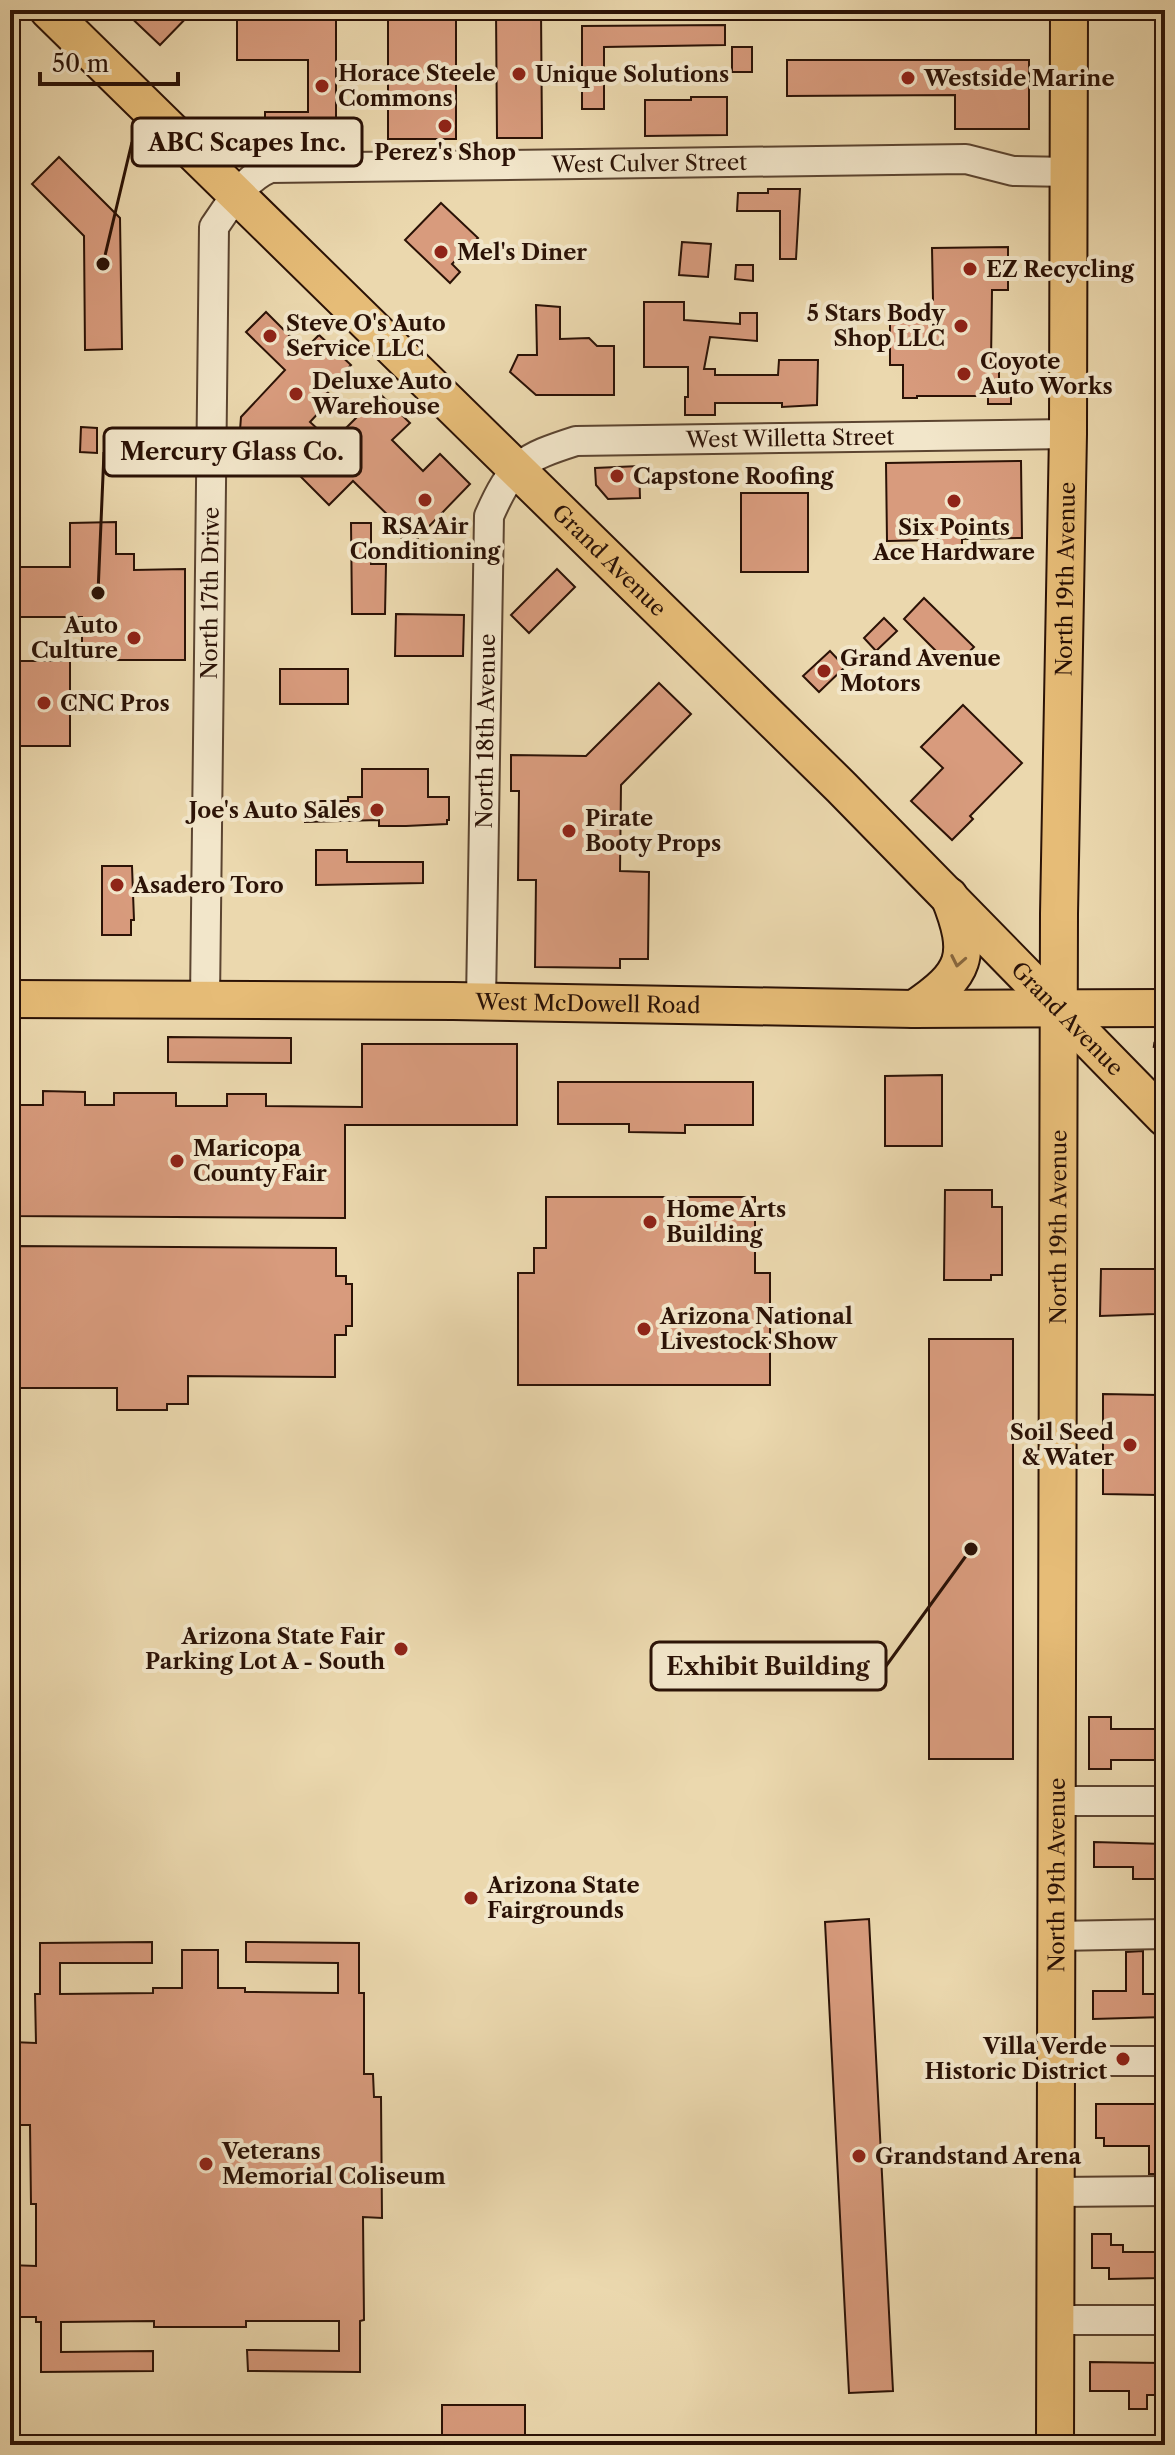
<svg xmlns="http://www.w3.org/2000/svg" width="1175" height="2455" font-family="'Libre Caslon Text',serif">
<style>
.building{fill:#d89b7d;stroke:#2b1206;stroke-width:2}
.lines{fill:none;stroke-linecap:round;stroke-linejoin:round}
.minor-casing{stroke:#5b4430;stroke-width:32}
.major-casing{stroke:#2b1206;stroke-width:40}
.path{stroke:#2b1206;stroke-width:3;stroke-dasharray:6 4;stroke-linecap:butt}
.minor{stroke:#f2e6ca;stroke-width:28}
.major{stroke:#e6bc77;stroke-width:36}
.oneway{stroke:#88673e}
.poi-dot{fill:#8f2418;stroke:#f2e6ca;stroke-width:3}
.labels{text-anchor:middle;dominant-baseline:central;stroke-width:8;stroke-linejoin:round;paint-order:stroke}
.poi-label{font-size:22px;font-weight:bold;fill:#2b1206;stroke:#f2e6ca;text-anchor:start}
.street-label{font-size:22px;fill:#2b1206;stroke:#f2e6ca}
.leader{fill:none;stroke:#2b1206;stroke-width:3}
.callout-dot{fill:#2b1206;stroke:#f2e6ca;stroke-width:3}
.callout{fill:#f2e6ca;stroke:#2b1206;stroke-width:3}
.callout-label{font-size:24px;text-anchor:middle;font-weight:bold;fill:#2b1206}
</style>
<rect width="100%" height="100%" fill="#ebd8ae"/>
<filter id="stains"><feTurbulence type="fractalNoise" baseFrequency=".0025" numOctaves="4"/><feColorMatrix values="0 0 0 0 .2 0 0 0 0 .09 0 0 0 0 .02 0 0 0 .5 -.17"/></filter>
<radialGradient id="worn" r=".72"><stop offset=".6" stop-color="#630" stop-opacity="0"/><stop offset="1" stop-color="#630" stop-opacity=".3"/></radialGradient>
<!-- building -->
<g class="building">
<polygon points="123,10 194,10 160,45"/>
<polygon points="237,10 336,10 336,140 265,140 265,112 308,112 308,60 237,60"/>
<rect x="388" y="10" width="68" height="129"/>
<polygon points="496,10 541,10 542,138 497,138"/>
<polygon points="725,25 725,45 604,47 604,109 582,109 582,26"/>
<rect x="732" y="47" width="20" height="25"/>
<polygon points="787,60 1029,60 1029,129 955,129 955,95 787,96"/>
<polygon points="691,97 727,97 727,135 645,136 645,100 691,100"/>
<polygon points="59,157 120,218 122,349 85,350 84,236 32,184"/>
<polygon points="768,189 800,189 796,259 780,259 780,211 737,211 738,193 768,193"/>
<polygon points="441,203 478,238 452,264 460,272 450,283 405,240"/>
<polygon points="682,242 711,244 708,277 679,275"/>
<polygon points="1008,247 1008,290 992,290 991,362 999,362 999,385 1011,385 1011,404 988,404 988,396 917,396 917,398 903,398 903,365 890,365 890,320 930,320 930,300 933,300 932,248"/>
<polygon points="736,265 753,265 753,281 735,279"/>
<polygon points="644,302 684,302 684,320 740,324 740,313 757,313 757,341 710,337 704,369 715,369 715,375 778,375 779,360 818,360 817,405 782,407 782,403 715,403 715,415 685,415 685,397 688,397 688,367 644,367"/>
<polygon points="536,305 560,307 560,339 589,338 597,346 614,346 614,395 536,395 510,372 518,355 537,355"/>
<polygon points="266,312 304,350 319,335 351,365 326,391 333,397 310,422 332,442 380,394 410,423 392,440 423,471 440,454 470,484 410,546 386,523 396,523 353,481 329,505 299,475 302,471 272,443 258,457 238,457 241,417 285,370 246,332"/>
<polygon points="81,427 97,428 97,453 80,452"/>
<polygon points="1021,461 1022,538 962,539 962,549 940,550 940,540 887,541 886,463"/>
<polygon points="639,466 640,498 608,499 596,485 595,468"/>
<rect x="741" y="493" width="67" height="79"/>
<polygon points="116,522 116,554 134,554 134,570 185,569 185,660 82,660 82,617 10,617 10,567 70,567 70,523"/>
<polygon points="351,523 371,523 371,564 386,564 385,614 352,614"/>
<polygon points="557,569 575,587 529,633 511,615"/>
<polygon points="924,598 974,647 953,668 904,619"/>
<polygon points="396,614 464,615 463,656 395,656"/>
<polygon points="884,618 897,631 876,651 864,638"/>
<polygon points="830,651 845,667 819,692 803,676"/>
<rect x="19" y="661" width="51" height="85"/>
<rect x="280" y="669" width="68" height="35"/>
<polygon points="659,683 691,714 621,785 620,871 649,872 648,959 620,959 620,968 535,967 536,880 518,880 519,791 511,791 511,755 586,756"/>
<polygon points="963,705 1022,763 970,816 973,819 952,840 911,801 943,768 921,747"/>
<polygon points="362,769 428,769 428,797 449,797 449,820 447,820 447,824 406,826 379,826 379,820 305,822 305,801 348,801 348,797 362,797"/>
<polygon points="316,850 347,850 347,862 423,862 423,883 316,885"/>
<polygon points="102,866 132,866 134,920 131,920 131,935 102,935"/>
<polygon points="168,1037 291,1038 291,1063 168,1062"/>
<polygon points="362,1044 517,1044 517,1125 345,1125 345,1218 10,1216 10,1105 43,1105 43,1091 85,1092 85,1105 114,1105 114,1093 176,1093 176,1106 227,1106 227,1094 266,1094 266,1106 362,1107"/>
<polygon points="942,1075 942,1146 885,1146 885,1076"/>
<polygon points="558,1082 753,1082 753,1125 685,1125 685,1133 629,1132 629,1124 558,1124"/>
<polygon points="945,1190 992,1190 992,1207 1002,1207 1002,1275 991,1275 991,1280 944,1280"/>
<polygon points="546,1197 755,1197 755,1273 770,1273 770,1385 518,1385 518,1273 534,1273 534,1248 546,1248"/>
<polygon points="15,1246 336,1248 336,1276 346,1276 346,1284 352,1284 352,1326 346,1326 346,1335 335,1335 335,1377 188,1376 188,1404 167,1404 167,1410 117,1410 117,1388 10,1388 10,1368 14,1368"/>
<polygon points="1101,1269 1161,1269 1161,1307 1155,1314 1100,1316"/>
<rect x="929" y="1339" width="84" height="420"/>
<polygon points="1103,1394 1158,1395 1158,1495 1103,1494"/>
<polygon points="1089,1717 1111,1717 1111,1729 1163,1729 1163,1760 1111,1760 1111,1769 1089,1769"/>
<polygon points="1094,1842 1164,1844 1165,1879 1133,1879 1133,1867 1094,1867"/>
<polygon points="869,1919 893,2391 849,2393 825,1922"/>
<polygon points="152,1942 152,1963 60,1963 60,1994 153,1993 153,1988 182,1988 182,1950 218,1950 218,1988 245,1988 245,1992 338,1993 338,1963 246,1962 246,1942 359,1943 359,1993 364,1993 364,2074 373,2074 374,2097 381,2097 382,2218 363,2217 364,2320 360,2321 360,2372 248,2371 247,2350 339,2351 339,2321 246,2321 246,2327 154,2327 154,2321 61,2322 61,2352 153,2351 153,2371 41,2372 41,2322 36,2322 36,2317 10,2317 10,2265 36,2266 36,2204 31,2204 30,2125 12,2125 12,2042 36,2043 35,1994 40,1994 40,1943"/>
<polygon points="1143,1951 1143,1994 1165,1994 1165,2017 1093,2019 1093,1991 1126,1991 1126,1952"/>
<polygon points="1096,2104 1165,2104 1165,2174 1149,2174 1149,2146 1104,2146 1104,2138 1096,2138"/>
<polygon points="1092,2234 1111,2234 1111,2245 1123,2245 1123,2252 1161,2252 1161,2278 1109,2279 1109,2268 1092,2268"/>
<polygon points="1090,2362 1163,2363 1163,2395 1147,2395 1147,2409 1129,2409 1129,2391 1090,2391"/>
<rect x="442" y="2405" width="83" height="40"/>
</g>
<g class="lines">
<defs>
<g id="minor">
<path id="s1" d="M205,999l9,-772c15,-22 30,-48 56,-59l696,-9 47,12 57,1"/>
<path id="s2" d="M481,1001l8,-485c23,-52 34,-58 87,-75l492,-7"/>
<polyline points="1058,1801 1165,1801"/>
<polyline points="1056,1936 1165,1934"/>
<polyline points="1057,2061 1165,2061"/>
<polyline points="1056,2192 1165,2191"/>
<polyline points="1056,2320 1165,2320"/>
</g>
<g id="major">
<path id="s3" d="M48,10l793,777 324,331"/>
<path id="s4" d="M10,999l443,2 461,8 251,-1"/>
<path d="M914,1009c52,-35 59,-53 35,-113"/>
<path id="s5" d="M1055,2445l4,-1531 9,-480 1,-424"/>
</g>
</defs>
<!-- minor casing -->
<use href="#minor" class="minor-casing"/>
<!-- major casing -->
<use href="#major" class="major-casing"/>
<!-- path -->
<polyline class="path" points="1155,1042 1154,1049 1165,1050"/>
<!-- minor -->
<use href="#minor" class="minor"/>
<!-- major -->
<use href="#major" class="major"/>
</g>
<!-- one-way arrows -->
<defs><path id="oneway-chevron" d="M-2-3.5L2.5 0L-2 3.5" fill="none" stroke-width="1.6" stroke-linecap="round" stroke-linejoin="round" transform="scale(2)"/></defs>
<use class="oneway" href="#oneway-chevron" transform="translate(958 961) rotate(101)"/>
<!-- markers -->
<g class="poi-dot">
<circle cx="519" cy="74" r="8"/>
<circle cx="908" cy="78" r="8"/>
<circle cx="322" cy="86" r="8"/>
<circle cx="445" cy="126" r="8"/>
<circle cx="441" cy="252" r="8"/>
<circle cx="970" cy="269" r="8"/>
<circle cx="961" cy="326" r="8"/>
<circle cx="270" cy="336" r="8"/>
<circle cx="964" cy="374" r="8"/>
<circle cx="296" cy="394" r="8"/>
<circle cx="617" cy="476" r="8"/>
<circle cx="425" cy="500" r="8"/>
<circle cx="954" cy="501" r="8"/>
<circle cx="134" cy="638" r="8"/>
<circle cx="824" cy="671" r="8"/>
<circle cx="44" cy="703" r="8"/>
<circle cx="377" cy="810" r="8"/>
<circle cx="569" cy="831" r="8"/>
<circle cx="117" cy="885" r="8"/>
<circle cx="177" cy="1161" r="8"/>
<circle cx="650" cy="1222" r="8"/>
<circle cx="644" cy="1329" r="8"/>
<circle cx="1130" cy="1445" r="8"/>
<circle cx="401" cy="1649" r="8"/>
<circle cx="471" cy="1898" r="8"/>
<circle cx="1123" cy="2059" r="8"/>
<circle cx="859" cy="2156" r="8"/>
<circle cx="206" cy="2164" r="8"/>
</g>
<g class="labels">
<!-- poi labels -->
<g class="poi-label">
<text x="338" y="73">Horace Steele<tspan x="338" dy="25">Commons</tspan></text>
<text x="535" y="74">Unique Solutions</text>
<text x="924" y="78">Westside Marine</text>
<text x="445" y="152" text-anchor="middle">Perez's Shop</text>
<text x="457" y="252">Mel's Diner</text>
<text x="986" y="269">EZ Recycling</text>
<text x="945" y="313" text-anchor="end">5 Stars Body<tspan x="945" dy="25">Shop LLC</tspan></text>
<text x="286" y="323">Steve O's Auto<tspan x="286" dy="25">Service LLC</tspan></text>
<text x="980" y="361">Coyote<tspan x="980" dy="25">Auto Works</tspan></text>
<text x="312" y="381">Deluxe Auto<tspan x="312" dy="25">Warehouse</tspan></text>
<text x="633" y="476">Capstone Roofing</text>
<text x="425" y="526" text-anchor="middle">RSA Air<tspan x="425" dy="25">Conditioning</tspan></text>
<text x="954" y="527" text-anchor="middle">Six Points<tspan x="954" dy="25">Ace Hardware</tspan></text>
<text x="118" y="625" text-anchor="end">Auto<tspan x="118" dy="25">Culture</tspan></text>
<text x="840" y="658">Grand Avenue<tspan x="840" dy="25">Motors</tspan></text>
<text x="60" y="703">CNC Pros</text>
<text x="361" y="810" text-anchor="end">Joe's Auto Sales</text>
<text x="585" y="818">Pirate<tspan x="585" dy="25">Booty Props</tspan></text>
<text x="133" y="885">Asadero Toro</text>
<text x="193" y="1148">Maricopa<tspan x="193" dy="25">County Fair</tspan></text>
<text x="666" y="1209">Home Arts<tspan x="666" dy="25">Building</tspan></text>
<text x="660" y="1316">Arizona National<tspan x="660" dy="25">Livestock Show</tspan></text>
<text x="1114" y="1432" text-anchor="end">Soil Seed<tspan x="1114" dy="25">&amp; Water</tspan></text>
<text x="385" y="1636" text-anchor="end">Arizona State Fair<tspan x="385" dy="25">Parking Lot A - South</tspan></text>
<text x="487" y="1885">Arizona State<tspan x="487" dy="25">Fairgrounds</tspan></text>
<text x="1107" y="2046" text-anchor="end">Villa Verde<tspan x="1107" dy="25">Historic District</tspan></text>
<text x="222" y="2151">Veterans<tspan x="222" dy="25">Memorial Coliseum</tspan></text>
<text x="875" y="2156">Grandstand Arena</text>
</g>
<!-- street labels -->
<g class="street-label">
<text stroke="none"><textPath href="#s1" startOffset="1234">West Culver Street</textPath></text>
<text stroke="none"><textPath href="#s2" startOffset="820">West Willetta Street</textPath></text>
<text stroke="none"><textPath href="#s3" startOffset="786">Grand Avenue</textPath></text>
<text stroke="none"><textPath href="#s5" startOffset="1866">North 19th Avenue</textPath></text>
<text stroke="none"><textPath href="#s1" startOffset="406">North 17th Drive</textPath></text>
<text stroke="none"><textPath href="#s2" startOffset="270">North 18th Avenue</textPath></text>
<text stroke="none"><textPath href="#s4" startOffset="578">West McDowell Road</textPath></text>
<text stroke="none"><textPath href="#s3" startOffset="1434">Grand Avenue</textPath></text>
<text stroke="none"><textPath href="#s5" startOffset="1218">North 19th Avenue</textPath></text>
<text stroke="none"><textPath href="#s5" startOffset="570">North 19th Avenue</textPath></text>
</g>
</g>
<!-- callouts -->
<path class="leader" d="M103 264L132 142M98 593L104 452M971 1549L886 1666"/>
<g class="callout-dot">
<circle cx="103" cy="264" r="8"/>
<circle cx="98" cy="593" r="8"/>
<circle cx="971" cy="1549" r="8"/>
</g>
<g class="callout">
<rect x="132" y="118" width="230" height="48" rx="8"/>
<rect x="104" y="428" width="257" height="48" rx="8"/>
<rect x="651" y="1642" width="235" height="48" rx="8"/>
</g>
<g class="callout-label">
<text x="247" y="151">ABC Scapes Inc.</text>
<text x="232" y="460">Mercury Glass Co.</text>
<text x="768" y="1675">Exhibit Building</text>
</g>
<!-- margin -->
<rect width="1175" height="2455" fill="none" stroke="#ebd8ae" stroke-width="40"/>
<rect x="12" y="12" width="1151" height="2431" fill="none" stroke="#2b1206" stroke-width="4"/>
<rect x="20" y="20" width="1135" height="2415" fill="none" stroke="#2b1206" stroke-width="2"/>
<!-- scale -->
<path d="M40 72v12h138v-12" fill="none" stroke="#2b1206" stroke-width="4"/>
<text x="52" y="72" font-size="24" fill="#2b1206" stroke="#f2e6ca" stroke-width="6" paint-order="stroke">50 m</text>
<rect width="100%" height="100%" filter="url(#stains)"/>
<rect width="100%" height="100%" fill="url(#worn)"/>
</svg>
